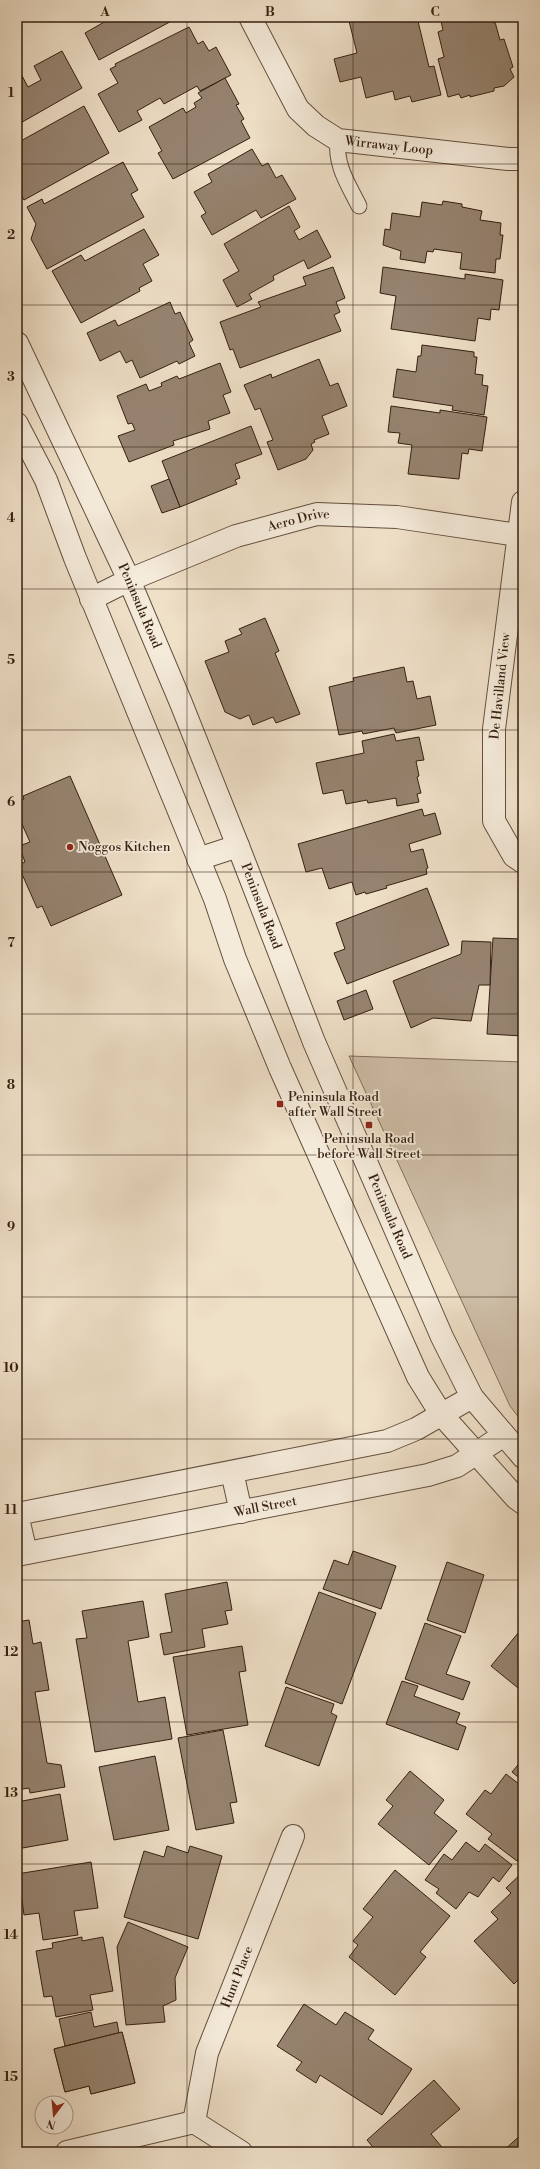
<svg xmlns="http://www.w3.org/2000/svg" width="540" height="2169" font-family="'Libre Bodoni',serif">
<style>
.green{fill:#cfbfa9;stroke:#826f5c}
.building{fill:#968370;stroke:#351f10}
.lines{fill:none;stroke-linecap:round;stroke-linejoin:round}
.service-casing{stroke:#644f3e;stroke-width:17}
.minor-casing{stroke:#644f3e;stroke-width:24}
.tertiary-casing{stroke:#644f3e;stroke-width:24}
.service{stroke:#f5ebdb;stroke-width:15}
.minor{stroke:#f5ebdb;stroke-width:22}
.tertiary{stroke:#f5ebdb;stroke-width:22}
.grid{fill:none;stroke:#351f10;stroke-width:1;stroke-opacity:0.55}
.poi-dot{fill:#8f2418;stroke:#f5ebdb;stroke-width:1.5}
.labels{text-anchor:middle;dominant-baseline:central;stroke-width:3.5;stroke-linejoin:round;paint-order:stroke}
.street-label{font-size:13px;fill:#351f10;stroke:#f5ebdb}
.poi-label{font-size:13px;fill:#351f10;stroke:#f5ebdb;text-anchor:start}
.neatline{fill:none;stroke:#351f10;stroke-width:1.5}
.grid-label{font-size:13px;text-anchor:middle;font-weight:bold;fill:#351f10}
</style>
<rect width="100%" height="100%" fill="#efe0c8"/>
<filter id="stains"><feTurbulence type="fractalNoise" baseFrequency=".005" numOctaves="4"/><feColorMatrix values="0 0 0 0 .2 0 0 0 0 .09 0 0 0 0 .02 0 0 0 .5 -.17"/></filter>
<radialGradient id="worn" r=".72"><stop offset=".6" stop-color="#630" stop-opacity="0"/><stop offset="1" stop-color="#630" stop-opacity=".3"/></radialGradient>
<!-- green -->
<polygon class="green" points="349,1056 523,1062 523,1423 510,1406"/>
<!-- building -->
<g class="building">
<polygon points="104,17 179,17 99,60 85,33 106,21"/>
<polygon points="348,17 417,17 429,67 434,66 441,95 412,102 410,96 395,100 393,91 366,98 361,77 340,82 334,59 357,53"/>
<polygon points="440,17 492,17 493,23 495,22 500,40 504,39 513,67 510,69 514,77 504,86 494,88 494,91 470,97 470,95 461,98 459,94 448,97 438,59 444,57 438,32 443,30"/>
<polygon points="189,27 198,44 203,41 209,51 216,47 231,75 200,91 197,86 164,104 160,98 137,111 142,120 119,132 98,94 118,83 110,69 116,66 115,64"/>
<polygon points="62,51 82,88 17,125 17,73 20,72 28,87 41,80 34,66"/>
<polygon points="225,78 239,104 236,105 244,119 241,121 250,138 173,179 158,153 162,151 149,127 183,108 186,113 196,107 194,103 202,98 198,93"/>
<polygon points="84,106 109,153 24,200 17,188 17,143"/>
<polygon points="252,149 262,166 268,163 276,178 282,175 296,199 261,218 256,210 212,235 201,216 206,213 194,192 212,182 208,174"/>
<polygon points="123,162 138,190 131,194 144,217 47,269 31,239 36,224 27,207 42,199 44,204"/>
<polygon points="443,201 462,204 462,207 482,211 480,220 501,223 500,235 503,235 500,259 496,259 495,273 460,269 462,253 434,249 433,252 427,251 425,263 400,259 401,251 383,245 385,229 390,230 392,213 420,217 422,202 442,205"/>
<polygon points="289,206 300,227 294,231 299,240 317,230 331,257 308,269 304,260 273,276 274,280 249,294 252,299 237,307 223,280 239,271 224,244"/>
<polygon points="144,229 159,255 143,264 152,281 139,288 140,291 81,323 52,271 81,255 85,261"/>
<polygon points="333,267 345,298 336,302 340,312 334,315 341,331 240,368 233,349 230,350 220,322 261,307 258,302 306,285 303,277"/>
<polygon points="383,267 465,279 465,274 503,280 499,310 491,309 490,320 478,318 475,341 391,329 396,296 380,293"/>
<polygon points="170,302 175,314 180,312 193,340 189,343 195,356 179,364 177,361 140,378 132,360 126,363 120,351 100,361 87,333 115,320 118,326"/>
<polygon points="422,345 474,352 474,357 477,357 475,374 483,375 482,385 488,386 484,415 452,410 453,406 393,397 397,369 416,372 418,356 421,356"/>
<polygon points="319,359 330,386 338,383 347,406 322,416 329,434 314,440 315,442 311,444 313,450 306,459 278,470 267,442 273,440 260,408 255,410 244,385 271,374 272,378"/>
<polygon points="220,363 231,392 223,395 230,413 208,421 210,429 173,441 174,445 129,462 118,436 135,430 132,423 128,424 117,396 146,384 149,391 162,386 161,383 177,376 179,379"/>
<polygon points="391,406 440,413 440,410 487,417 482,451 469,449 468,454 462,453 459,479 408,474 412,445 398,443 400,433 388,432"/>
<polygon points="251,426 262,454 235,464 240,478 235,480 237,484 180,507 162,461"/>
<polygon points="169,479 180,507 162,513 151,486"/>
<polygon points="265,618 279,651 275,653 300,714 276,723 273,717 253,725 249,715 240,719 225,712 205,661 229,652 225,641 242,634 239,629"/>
<polygon points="404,667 407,682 413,681 417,699 430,696 436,725 396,733 394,728 363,734 362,731 339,735 329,687 354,681 353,678"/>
<polygon points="394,734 396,741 419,737 424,760 416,761 419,776 417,777 421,793 417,794 419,802 397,806 396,798 368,803 367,800 346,804 343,790 323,794 316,763 364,753 362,741"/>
<polygon points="70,776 122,895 51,926 42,906 37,908 18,865 25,862 19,846 30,842 17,813 17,803 24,799 23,796"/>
<polygon points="422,809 424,816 435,813 441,834 409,844 411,852 423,849 428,868 426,869 427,874 386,886 387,888 366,894 365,892 356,895 352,882 329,889 322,868 306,872 298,844"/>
<polygon points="427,888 449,945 347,984 334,953 345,949 336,923"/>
<polygon points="493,938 523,939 523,1036 487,1034"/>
<polygon points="462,941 491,942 490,985 479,985 471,1021 433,1018 411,1028 393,981 461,954"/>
<polygon points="366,990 373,1009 344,1020 337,1001"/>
<polygon points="353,1551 396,1566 381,1609 323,1589 334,1560 348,1565"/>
<polygon points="447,1562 484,1575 465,1633 427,1620"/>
<polygon points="227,1582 232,1610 225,1611 228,1624 202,1629 205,1647 164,1655 160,1634 172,1632 165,1594"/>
<polygon points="319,1592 376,1613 342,1704 285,1683"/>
<polygon points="143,1601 149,1637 128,1641 138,1702 165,1697 172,1739 95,1752 76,1639 87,1638 82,1611"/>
<polygon points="29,1620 33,1644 41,1642 49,1690 35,1692 47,1763 61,1765 65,1787 30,1793 29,1788 17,1790 17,1622"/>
<polygon points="425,1623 461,1636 446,1674 470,1682 463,1700 405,1679"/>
<polygon points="523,1627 523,1692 491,1666"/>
<polygon points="242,1646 246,1671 239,1672 248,1725 187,1735 173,1657"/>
<polygon points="402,1681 418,1686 414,1696 460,1713 456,1723 466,1727 458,1750 386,1724"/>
<polygon points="286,1687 334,1704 331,1713 337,1716 319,1766 265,1746"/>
<polygon points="223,1730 237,1802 230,1803 234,1823 196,1830 178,1738"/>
<polygon points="155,1756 169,1830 114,1840 99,1767"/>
<polygon points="523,1759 523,1781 512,1772"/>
<polygon points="410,1771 444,1800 434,1813 457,1831 429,1865 378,1824 393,1806 386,1800"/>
<polygon points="506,1774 523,1787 523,1840 521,1843 523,1845 523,1854 517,1861 488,1839 492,1834 466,1814 485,1790 491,1794"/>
<polygon points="60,1794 68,1840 17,1849 17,1802"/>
<polygon points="466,1842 479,1852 485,1844 512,1865 499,1882 493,1877 478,1897 469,1892 456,1909 436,1893 439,1889 425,1880 444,1854 452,1860"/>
<polygon points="167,1846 188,1853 190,1846 222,1856 198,1939 124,1917 144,1851 164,1857"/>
<polygon points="91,1862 98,1908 74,1911 78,1935 43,1940 39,1913 24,1915 22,1900 17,1901 17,1874"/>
<polygon points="395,1870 450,1916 420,1952 426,1957 395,1995 349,1957 358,1945 353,1941 373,1917 363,1909"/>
<polygon points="523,1872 523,1979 521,1977 514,1984 474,1941 498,1919 491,1912 511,1893 506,1888"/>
<polygon points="128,1922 188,1947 175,1978 176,2000 163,2006 165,2022 126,2025 117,1947"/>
<polygon points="82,1937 82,1941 103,1937 113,1991 90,1995 93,2010 56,2017 52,1996 44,1997 36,1951 53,1948 52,1943"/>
<polygon points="304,2004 336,2025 345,2012 374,2030 368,2039 412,2069 382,2115 320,2075 316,2083 296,2070 302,2062 277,2046"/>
<polygon points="91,2012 94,2027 117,2022 119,2033 65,2046 59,2019"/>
<polygon points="122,2032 135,2083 91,2094 89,2086 65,2092 54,2049"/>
<polygon points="122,2032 135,2083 91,2094 89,2086 65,2092 54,2049"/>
<polygon points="17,2074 21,2093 17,2094"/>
<polygon points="434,2080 460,2109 431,2134 446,2152 377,2152 367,2140"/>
<polygon points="523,2133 523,2152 502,2152"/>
</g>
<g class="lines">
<defs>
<path id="service" d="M338,140c-3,25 10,44 21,66"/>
<g id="minor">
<path id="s1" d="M250,17l48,92 18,17 22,14 170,19h15"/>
<polyline points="523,502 494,729 494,821 514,856 523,862"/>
<path id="s2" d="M91,599l38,-19 107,-44 81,-22 80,3 121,18"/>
<path id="s3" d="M194,2122l13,-69 86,-217"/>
<polyline points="67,2152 194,2122 241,2152"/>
</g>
<g id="tertiary">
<path id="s4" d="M17,343l112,237 52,123 57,143 76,196 128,295 30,60 51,60"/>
<polyline points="17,424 46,480 75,558 215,899 235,959 280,1068 418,1377 441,1414 516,1498 523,1503"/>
<polyline points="198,859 238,846"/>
<polyline points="232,1472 241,1512"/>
<polyline points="26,1553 17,1514 387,1441 416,1429 472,1397"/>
<path id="s5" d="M17,1555l411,-80 29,-9 47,-31"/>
</g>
</defs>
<!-- service casing -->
<use href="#service" class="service-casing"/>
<!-- minor casing -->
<use href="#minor" class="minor-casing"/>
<!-- tertiary casing -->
<use href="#tertiary" class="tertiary-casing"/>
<!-- service -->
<use href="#service" class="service"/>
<!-- minor -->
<use href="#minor" class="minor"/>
<!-- tertiary -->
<use href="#tertiary" class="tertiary"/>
</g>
<!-- grid -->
<path class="grid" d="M187,17v2135M353,17v2135M17,164h506M17,305h506M17,447h506M17,589h506M17,730h506M17,872h506M17,1014h506M17,1155h506M17,1297h506M17,1439h506M17,1580h506M17,1722h506M17,1864h506M17,2005h506"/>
<!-- markers -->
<g class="poi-dot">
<circle cx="70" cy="847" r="4"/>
<rect x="276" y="1100" width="8" height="8" rx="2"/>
<rect x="365" y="1121" width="8" height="8" rx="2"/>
</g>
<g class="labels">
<!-- street labels -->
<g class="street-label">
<text stroke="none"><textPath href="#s1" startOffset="206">Wirraway Loop</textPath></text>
<text stroke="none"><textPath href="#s2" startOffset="223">Aero Drive</textPath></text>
<text stroke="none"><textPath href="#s4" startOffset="290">Peninsula Road</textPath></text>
<text transform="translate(500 686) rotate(-84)">De Havilland View</text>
<text stroke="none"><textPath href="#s4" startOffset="614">Peninsula Road</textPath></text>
<text stroke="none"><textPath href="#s4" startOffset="950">Peninsula Road</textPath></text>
<text stroke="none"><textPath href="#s5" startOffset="253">Wall Street</textPath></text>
<text stroke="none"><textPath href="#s3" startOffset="152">Hunt Place</textPath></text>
</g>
<!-- poi labels -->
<g class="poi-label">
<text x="78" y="847">Noggos Kitchen</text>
<text x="288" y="1097">Peninsula Road<tspan x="288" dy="15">after Wall Street</tspan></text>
<text x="369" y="1139" text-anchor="middle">Peninsula Road<tspan x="369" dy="15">before Wall Street</tspan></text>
</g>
</g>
<!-- margin -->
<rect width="540" height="2169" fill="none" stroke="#efe0c8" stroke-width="44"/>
<!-- north arrow -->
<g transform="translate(54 2115) rotate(196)"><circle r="19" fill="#f5ebdb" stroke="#a8998a"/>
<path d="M0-3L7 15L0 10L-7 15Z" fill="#8f2418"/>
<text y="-6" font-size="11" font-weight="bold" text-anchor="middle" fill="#351f10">N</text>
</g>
<rect x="22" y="22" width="496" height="2125" class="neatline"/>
<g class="grid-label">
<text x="105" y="16">A</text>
<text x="270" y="16">B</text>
<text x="435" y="16">C</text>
<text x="11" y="97">1</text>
<text x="11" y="239">2</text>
<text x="11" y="381">3</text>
<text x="11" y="522">4</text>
<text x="11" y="664">5</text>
<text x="11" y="806">6</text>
<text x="11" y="947">7</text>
<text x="11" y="1089">8</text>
<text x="11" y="1231">9</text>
<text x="11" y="1372">10</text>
<text x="11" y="1514">11</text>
<text x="11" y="1656">12</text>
<text x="11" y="1797">13</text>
<text x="11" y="1939">14</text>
<text x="11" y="2081">15</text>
</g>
<rect width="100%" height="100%" filter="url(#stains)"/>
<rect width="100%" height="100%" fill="url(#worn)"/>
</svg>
